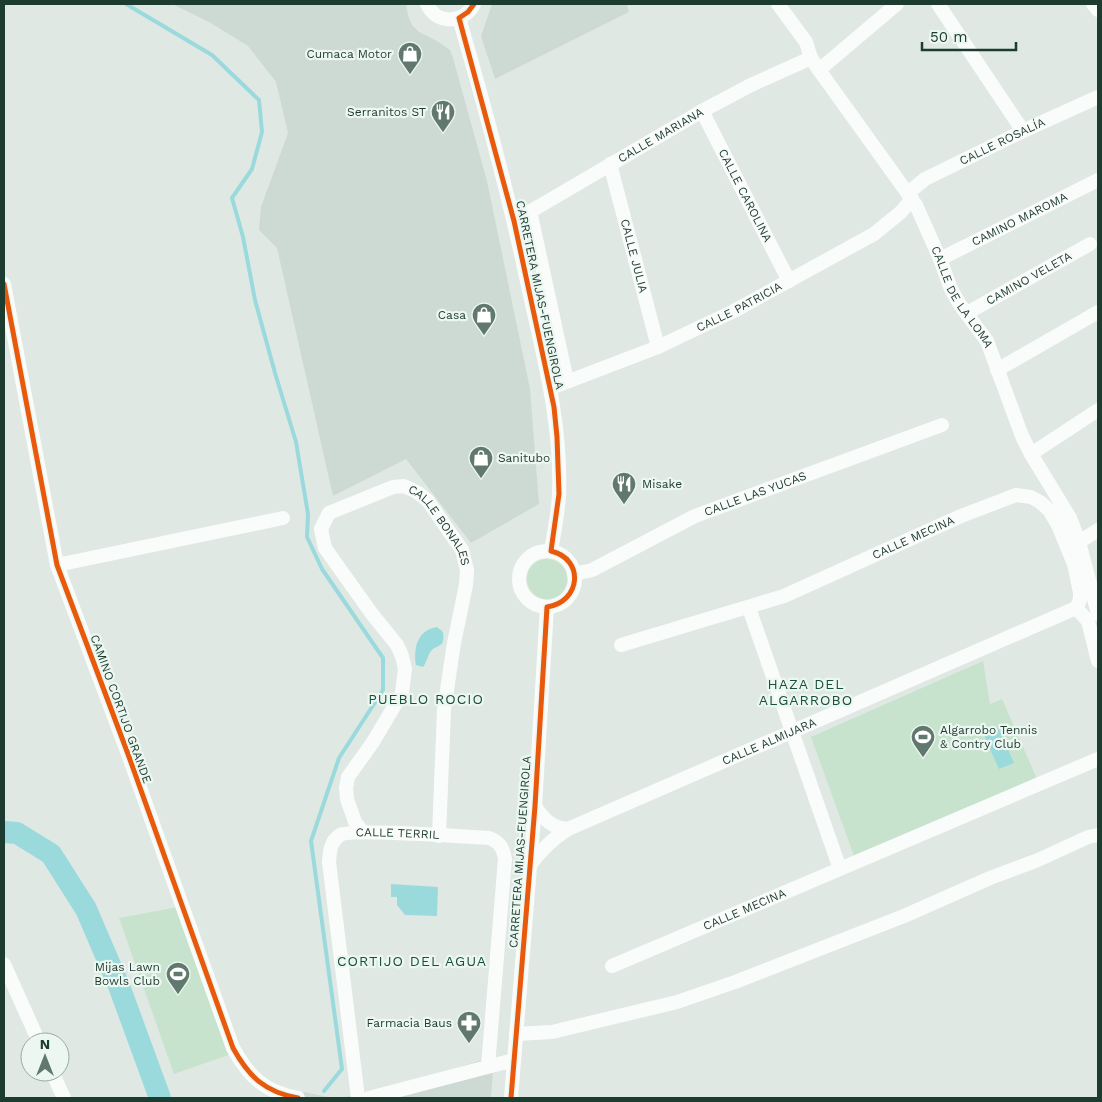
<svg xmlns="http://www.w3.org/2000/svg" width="1102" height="1102" font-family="'Work Sans',sans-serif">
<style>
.built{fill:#cddad3}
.green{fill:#c7e3cd}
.water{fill:#9bdadc}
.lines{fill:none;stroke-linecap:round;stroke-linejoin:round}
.stream{stroke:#9bdadc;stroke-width:4}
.river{stroke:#9bdadc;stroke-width:22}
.minor{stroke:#fafcfb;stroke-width:14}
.cycleway-casing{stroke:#edf7f1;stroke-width:8}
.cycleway{stroke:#e8590c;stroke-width:5}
.labels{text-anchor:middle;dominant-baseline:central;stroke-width:4.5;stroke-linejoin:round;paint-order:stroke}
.poi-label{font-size:12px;fill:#1d3c30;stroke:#edf7f1;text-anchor:end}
.street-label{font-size:12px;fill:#1d3c30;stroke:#edf7f1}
.neighbourhood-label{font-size:14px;letter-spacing:1px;fill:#17503c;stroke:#edf7f1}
</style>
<rect width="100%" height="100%" fill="#e0e8e4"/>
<!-- built -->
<g class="built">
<polygon points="172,4 406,4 408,15 412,25 419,32 437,41 450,50 453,58 487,181 530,389 539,504 471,543 406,459 333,496 277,248 259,230 261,207 288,133 276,82 248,46 209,22"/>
<polygon points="492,4 627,4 629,12 495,79 481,36"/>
<polygon points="494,1056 491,1098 299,1098 304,1092 333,1098 353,1096 420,1080"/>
</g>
<!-- green -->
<g class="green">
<circle cx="547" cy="579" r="20"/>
<polygon points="983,661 990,704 1002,699 1037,779 854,856 811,737"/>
<polygon points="178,907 231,1054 174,1074 119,918"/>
</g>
<!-- water -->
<g class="water">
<path d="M437,627l6,5c0,3 1,6 0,9 -1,5 -6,5 -10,8 -6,5 -5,12 -10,18l-7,-2c-3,-18 2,-35 21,-38z"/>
<polygon points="998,727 1014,763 999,769 983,733"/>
<polygon points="391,884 438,887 437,916 405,915 397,905 397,897 391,897"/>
</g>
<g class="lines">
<!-- stream -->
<polyline class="stream" points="126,4 212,55 259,100 262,132 252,169 232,198 243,237 255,300 275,373 296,442 308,514 307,537 322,569 383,658 383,690 339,758 311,841 342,1069 324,1091"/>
<!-- river -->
<polyline class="river" points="4,832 17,833 51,854 86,909 119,986 160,1098"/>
<!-- minor -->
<g class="minor">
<path d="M427,4c9,21 37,20 47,0"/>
<path id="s1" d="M778,4l28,38 5,16 8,12 97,135 24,54 11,30 9,16 27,36 35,95 9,18 39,64 9,24 19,72"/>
<polyline points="938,4 1023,131"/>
<polyline points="1093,4 1098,10"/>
<path d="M459,18c26,89 50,178 69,268 15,69 34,138 31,209 -1,19 -5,38 -8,56"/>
<polyline points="819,70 897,4"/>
<path id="s2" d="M702,111l87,170"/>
<path id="s3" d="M610,164l48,183"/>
<path id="s4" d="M908,193l17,-14 98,-48 75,-34"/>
<polyline points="530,211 567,381"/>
<path id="s5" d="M514,221l188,-110 49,-26 60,-27"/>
<path id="s6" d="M940,259l158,-79"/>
<path d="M4,284l53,281 71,189 105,294c16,29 32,44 65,50"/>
<path id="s7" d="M967,313l123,-69"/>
<polyline points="997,370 1098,312"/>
<path id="s8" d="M551,388l107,-41 76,-36 140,-77 27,-22 11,-13"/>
<polyline points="1031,454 1098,410"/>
<polyline points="1079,542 1098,530"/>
<circle cx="547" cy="579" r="28"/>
<polyline points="57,565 283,518"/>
<path id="s9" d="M574,574l18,-4 103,-54 247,-91"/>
<polyline points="749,608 840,869"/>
<polyline points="1076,608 1088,621 1098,661"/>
<path id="s10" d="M621,645l163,-49 177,-80 55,-21 15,2 9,5 9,8 9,15 16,39 6,28v8l-4,8"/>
<path d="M535,806c9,14 16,21 33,23"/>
<path id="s11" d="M363,832l-8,-10 -8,-23 -1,-11 2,-11 25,-35 29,-49 3,-24 -3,-13 -5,-11 -25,-31 -47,-66 -4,-19 8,-16 64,-26 11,-1 13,6 11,9 34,49 5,20 -1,15 -12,58 -10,67 -5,126"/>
<path id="s12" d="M530,865c11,-15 22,-26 38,-36l508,-221"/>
<polyline points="4,964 39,1042"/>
<path id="s13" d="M612,966l486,-207"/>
<polyline points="516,1034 552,1032 677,1002 735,982 904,916 990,878 1038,860 1088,837 1098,835"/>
<polyline points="52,1072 64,1098"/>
<path id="s14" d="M358,1098l-29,-236c1,-11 1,-20 11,-27 11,-7 127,2 149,3 11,4 14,10 16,21l-17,207"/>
<polyline points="369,1098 514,1060"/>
<polyline points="511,1098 535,806 547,607"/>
</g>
<defs>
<g id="cycleway">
<path d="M474,4l-6,8 -9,6 55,203 40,186 3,30 2,57 -8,57c34,8 30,51 -4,56l-12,199 -24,292"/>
<path d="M4,284l53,281 71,189 105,294c16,29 32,44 65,50"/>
</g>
</defs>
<!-- cycleway casing -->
<use href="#cycleway" class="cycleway-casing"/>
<!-- cycleway -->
<use href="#cycleway" class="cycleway"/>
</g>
<!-- icons -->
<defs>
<symbol id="shop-pin" viewBox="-11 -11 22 30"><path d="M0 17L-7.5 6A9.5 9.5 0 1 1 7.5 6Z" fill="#61786f" stroke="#edf7f1"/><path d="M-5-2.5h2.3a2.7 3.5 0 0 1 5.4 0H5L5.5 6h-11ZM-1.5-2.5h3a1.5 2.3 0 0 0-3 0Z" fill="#fff"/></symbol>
<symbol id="restaurant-pin" viewBox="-11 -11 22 30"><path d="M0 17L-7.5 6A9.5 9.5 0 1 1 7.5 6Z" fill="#61786f" stroke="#edf7f1"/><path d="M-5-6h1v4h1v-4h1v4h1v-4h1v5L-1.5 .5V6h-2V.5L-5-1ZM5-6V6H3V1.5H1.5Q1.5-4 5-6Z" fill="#fff"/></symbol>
<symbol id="stadium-pin" viewBox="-11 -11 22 30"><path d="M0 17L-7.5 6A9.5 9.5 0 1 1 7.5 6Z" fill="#61786f" stroke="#edf7f1"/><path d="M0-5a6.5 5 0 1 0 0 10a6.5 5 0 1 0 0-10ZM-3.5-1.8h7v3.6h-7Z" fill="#fff"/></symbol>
<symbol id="pharmacy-pin" viewBox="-11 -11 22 30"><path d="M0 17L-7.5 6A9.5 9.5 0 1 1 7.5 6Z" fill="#61786f" stroke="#edf7f1"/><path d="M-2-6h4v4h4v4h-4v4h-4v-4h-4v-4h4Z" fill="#fff"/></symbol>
</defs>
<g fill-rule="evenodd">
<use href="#shop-pin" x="396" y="40" width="28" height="38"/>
<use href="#restaurant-pin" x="429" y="98" width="28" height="38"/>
<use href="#shop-pin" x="470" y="301" width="28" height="38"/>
<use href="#shop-pin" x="467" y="444" width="28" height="38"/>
<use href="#restaurant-pin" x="610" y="470" width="28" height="38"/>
<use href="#stadium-pin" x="909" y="723" width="28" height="38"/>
<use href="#stadium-pin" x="164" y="960" width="28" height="38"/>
<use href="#pharmacy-pin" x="455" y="1009" width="28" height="38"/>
</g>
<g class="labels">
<!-- poi labels -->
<g class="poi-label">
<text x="392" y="54">Cumaca Motor</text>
<text x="426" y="112">Serranitos ST</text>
<text x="466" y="315">Casa</text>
<text x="498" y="458" text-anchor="start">Sanitubo</text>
<text x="642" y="484" text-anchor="start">Misake</text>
<text x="940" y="730" text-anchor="start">Algarrobo Tennis<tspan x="940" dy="14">&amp; Contry Club</tspan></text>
<text x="160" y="967">Mijas Lawn<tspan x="160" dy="14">Bowls Club</tspan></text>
<text x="452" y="1023">Farmacia Baus</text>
</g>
<!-- street labels -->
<g class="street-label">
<text stroke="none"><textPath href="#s5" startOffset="170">CALLE MARIANA</textPath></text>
<text stroke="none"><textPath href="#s4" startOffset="108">CALLE ROSALÍA</textPath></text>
<text stroke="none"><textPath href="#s2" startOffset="95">CALLE CAROLINA</textPath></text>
<text stroke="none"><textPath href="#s6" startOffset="89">CAMINO MAROMA</textPath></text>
<text stroke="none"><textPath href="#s3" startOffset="95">CALLE JULIA</textPath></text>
<text stroke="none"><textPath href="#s7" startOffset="71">CAMINO VELETA</textPath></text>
<text transform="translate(540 295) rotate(78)">CARRETERA MIJAS-FUENGIROLA</text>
<text stroke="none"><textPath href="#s1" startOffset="348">CALLE DE LA LOMA</textPath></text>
<text stroke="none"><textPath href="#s8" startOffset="205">CALLE PATRICIA</textPath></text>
<text stroke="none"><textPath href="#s9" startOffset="199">CALLE LAS YUCAS</textPath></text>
<text stroke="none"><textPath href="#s11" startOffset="502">CALLE BONALES</textPath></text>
<text stroke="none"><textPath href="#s10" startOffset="312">CALLE MECINA</textPath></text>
<text transform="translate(121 709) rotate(70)">CAMINO CORTIJO GRANDE</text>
<text stroke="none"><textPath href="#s12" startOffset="272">CALLE ALMIJARA</textPath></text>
<text stroke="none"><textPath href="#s14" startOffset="326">CALLE TERRIL</textPath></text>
<text transform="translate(520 852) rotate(-86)">CARRETERA MIJAS-FUENGIROLA</text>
<text stroke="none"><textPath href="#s13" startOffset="144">CALLE MECINA</textPath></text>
</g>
<!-- neighbourhood labels -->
<g class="neighbourhood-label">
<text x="806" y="684">HAZA DEL<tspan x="806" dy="16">ALGARROBO</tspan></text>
<text x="426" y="699">PUEBLO ROCIO</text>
<text x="412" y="961">CORTIJO DEL AGUA</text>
</g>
</g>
<!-- border -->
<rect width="1102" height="1102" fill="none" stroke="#1d3c30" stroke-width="10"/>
<!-- north arrow -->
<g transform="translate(45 1057)"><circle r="24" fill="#edf7f1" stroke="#9aaca4"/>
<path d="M0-4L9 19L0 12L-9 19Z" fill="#61786f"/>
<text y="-8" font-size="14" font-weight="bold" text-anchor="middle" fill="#1d3c30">N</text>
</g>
<!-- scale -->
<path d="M922 42v8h94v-8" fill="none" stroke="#1d3c30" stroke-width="2.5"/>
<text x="930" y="42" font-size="15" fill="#1d3c30" stroke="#edf7f1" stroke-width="4" paint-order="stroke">50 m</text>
</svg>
